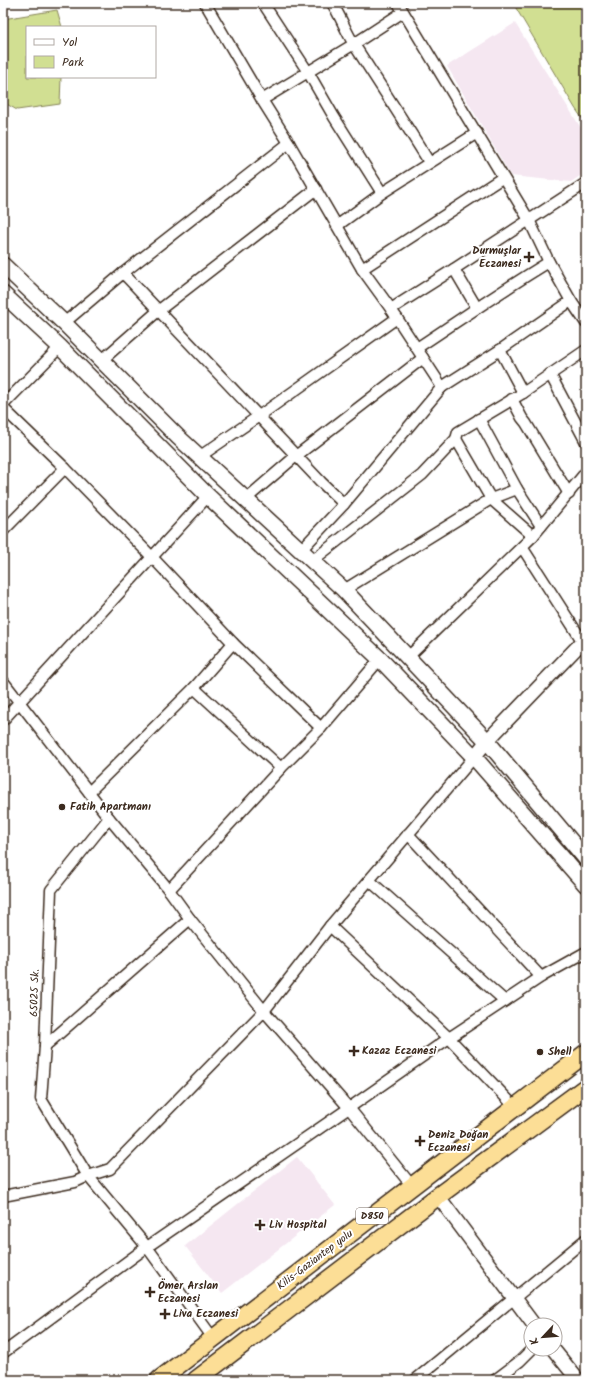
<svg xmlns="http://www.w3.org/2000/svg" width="589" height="1383" font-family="Kalam,sans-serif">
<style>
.built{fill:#f5e7f1}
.green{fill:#d1df92;stroke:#868458}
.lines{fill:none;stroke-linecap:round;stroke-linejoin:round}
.minor-casing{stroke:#3b2a1e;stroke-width:13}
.tertiary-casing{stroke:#3b2a1e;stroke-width:16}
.secondary-casing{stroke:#3b2a1e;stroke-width:18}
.trunk-casing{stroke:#3b2a1e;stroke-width:20}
.minor{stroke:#fff;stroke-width:10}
.tertiary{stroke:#fff;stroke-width:13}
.secondary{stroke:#fff;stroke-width:15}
.trunk{stroke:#fcde96;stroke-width:17}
.poi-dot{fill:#3b2a1e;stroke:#fff;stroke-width:1.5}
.labels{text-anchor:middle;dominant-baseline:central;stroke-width:4;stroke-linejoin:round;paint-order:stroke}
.shield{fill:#fff;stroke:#766a62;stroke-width:1}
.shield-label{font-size:10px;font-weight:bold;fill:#3b2a1e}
.poi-label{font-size:11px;font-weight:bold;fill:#3b2a1e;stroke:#fff;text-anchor:start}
.street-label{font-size:11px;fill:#3b2a1e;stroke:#fff}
</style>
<rect width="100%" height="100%" fill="#fff"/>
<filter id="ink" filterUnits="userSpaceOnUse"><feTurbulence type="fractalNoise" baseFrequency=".025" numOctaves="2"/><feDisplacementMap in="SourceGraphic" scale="8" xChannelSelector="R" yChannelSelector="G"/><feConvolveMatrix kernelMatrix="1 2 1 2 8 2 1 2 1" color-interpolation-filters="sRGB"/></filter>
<g filter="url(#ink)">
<!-- built -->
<g class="built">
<polygon points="515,23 586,136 586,172 571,182 511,176 447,66"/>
<polygon points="297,1157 335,1205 222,1293 185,1246"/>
</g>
<!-- green -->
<g class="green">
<polygon points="513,3 586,3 586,124 575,108"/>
<polygon points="57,10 62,27 27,27 27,77 61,77 60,104 17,110 3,102 3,19"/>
</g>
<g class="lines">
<defs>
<g id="minor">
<polyline points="205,3 262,100 289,143 362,269 391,309 442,387"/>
<polyline points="263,3 308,72 334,117 382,193"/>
<path d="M332,3c9,14 14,29 23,43 25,39 50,77 74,116"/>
<polyline points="398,3 529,220 549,262 571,301 586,323"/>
<polyline points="262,100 354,44 403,12"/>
<polyline points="338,225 382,193 477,133"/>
<polyline points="362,269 502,178"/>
<polyline points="454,269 477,308"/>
<polyline points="123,273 321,482 344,504"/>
<polyline points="391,309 454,269 586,183"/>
<polyline points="64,323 123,273 289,143"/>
<path d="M417,348c44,-29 87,-59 132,-86"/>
<polyline points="500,350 523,393"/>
<polyline points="101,361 158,311 316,189"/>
<polyline points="550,374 586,442"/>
<polyline points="512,399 522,418 526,423 569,494"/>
<polyline points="3,405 60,347"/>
<polyline points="3,408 65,468 152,557 233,643 321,728"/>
<polyline points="479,419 517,489 541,526"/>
<polyline points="456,439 491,499 533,536"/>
<polyline points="199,457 259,416 397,318"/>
<polyline points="246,499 296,456 423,358"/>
<polyline points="3,531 65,468"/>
<polyline points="522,547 583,642"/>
<polyline points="301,550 344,504 442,387 500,350 571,301"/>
<polyline points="312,561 422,475 456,439 458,432 523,393 586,350"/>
<polyline points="344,590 491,499 517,489"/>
<polyline points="408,657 533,536 586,472"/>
<polyline points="3,681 109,818 169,890 190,919 264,1011 349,1108 412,1186"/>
<polyline points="194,688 281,768"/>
<polyline points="3,720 208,496"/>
<polyline points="89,792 194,688 233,643"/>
<polyline points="109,818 51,890 45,1046 41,1099 88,1176 147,1247 213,1338"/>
<polyline points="408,834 541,977"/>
<polyline points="369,880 505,1001"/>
<polyline points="169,890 281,768 321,728 380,659"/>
<polyline points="330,926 449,1038 515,1107"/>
<polyline points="45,1046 190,919"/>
<polyline points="3,1196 75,1182 88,1176 110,1169 264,1011 330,926 474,757"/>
<polyline points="3,1353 147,1247 349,1108 449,1038 541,977 586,952"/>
<polyline points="415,1380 586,1239"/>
<polyline points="495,1380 520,1361 532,1349"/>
</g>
<g id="tertiary">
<polyline points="474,757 487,741 586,638"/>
<polyline points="438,1196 534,1325"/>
<polyline points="553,1349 578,1380"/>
</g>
<g id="secondary">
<polyline points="3,265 64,323 178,437 344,590 487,741 586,859"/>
<polyline points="3,294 60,347 208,496 380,659 474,757 586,885"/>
</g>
<g id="trunk">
<polyline points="159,1380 586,1053"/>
<polyline points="196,1380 438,1196 586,1087"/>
</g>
</defs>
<!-- minor casing -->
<use href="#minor" class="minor-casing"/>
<!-- tertiary casing -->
<use href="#tertiary" class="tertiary-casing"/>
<!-- secondary casing -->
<use href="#secondary" class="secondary-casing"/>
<!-- trunk casing -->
<use href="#trunk" class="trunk-casing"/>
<!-- minor -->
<use href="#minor" class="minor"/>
<!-- tertiary -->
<use href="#tertiary" class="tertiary"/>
<!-- secondary -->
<use href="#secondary" class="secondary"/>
<!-- trunk -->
<use href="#trunk" class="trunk"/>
</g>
</g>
<!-- markers -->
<g class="poi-dot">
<path d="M527 251h4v4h4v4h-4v4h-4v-4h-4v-4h4z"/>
<circle cx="62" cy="807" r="4"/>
<path d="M352 1045h4v4h4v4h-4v4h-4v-4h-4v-4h4z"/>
<circle cx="540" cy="1052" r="4"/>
<path d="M418 1135h4v4h4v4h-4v4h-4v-4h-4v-4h4z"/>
<path d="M258 1219h4v4h4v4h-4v4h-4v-4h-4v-4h4z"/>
<path d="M148 1286h4v4h4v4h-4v4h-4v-4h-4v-4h4z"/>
<path d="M163 1308h4v4h4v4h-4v4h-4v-4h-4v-4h4z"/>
</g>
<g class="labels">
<!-- shield labels -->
<rect class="shield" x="356" y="1208" width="32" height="16" rx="3"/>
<g class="shield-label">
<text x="372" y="1216">D850</text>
</g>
<!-- poi labels -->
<g class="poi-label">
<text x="521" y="251" text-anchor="end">Durmuşlar<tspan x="521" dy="13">Eczanesi</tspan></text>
<text x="70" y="807">Fatih Apartmanı</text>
<text x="362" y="1051">Kazaz Eczanesi</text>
<text x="548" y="1052">Shell</text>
<text x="428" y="1135">Deniz Doğan<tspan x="428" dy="13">Eczanesi</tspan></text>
<text x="269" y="1225">Liv Hospital</text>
<text x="158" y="1286">Ömer Arslan<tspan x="158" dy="13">Eczanesi</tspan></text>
<text x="173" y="1314">Liva Eczanesi</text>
</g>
<!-- street labels -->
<g class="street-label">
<text transform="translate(35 993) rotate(-88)">65025 Sk.</text>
<text transform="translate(315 1260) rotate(-37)">Kilis-Gaziantep yolu</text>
</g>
</g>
<!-- margin -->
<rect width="589" height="1383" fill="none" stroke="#fff" stroke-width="16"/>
<rect x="8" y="8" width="573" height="1367" fill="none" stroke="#3b2a1e" stroke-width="1.5" filter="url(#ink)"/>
<!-- legend -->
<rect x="26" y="26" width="130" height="52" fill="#ffffff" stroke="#b1aaa5"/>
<rect x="34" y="39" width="20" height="6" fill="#ffffff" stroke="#b1aaa5"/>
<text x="62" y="46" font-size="12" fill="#3b2a1e">Yol</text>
<rect x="34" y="56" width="20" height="12" fill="#d1df92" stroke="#b1aaa5"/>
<text x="62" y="66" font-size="12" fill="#3b2a1e">Park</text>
<!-- north arrow -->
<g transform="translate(543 1337) rotate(244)"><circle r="19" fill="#ffffff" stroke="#b1aaa5"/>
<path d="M0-3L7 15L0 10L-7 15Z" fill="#3b2a1e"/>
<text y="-6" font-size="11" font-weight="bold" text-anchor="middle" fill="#3b2a1e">K</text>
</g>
</svg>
